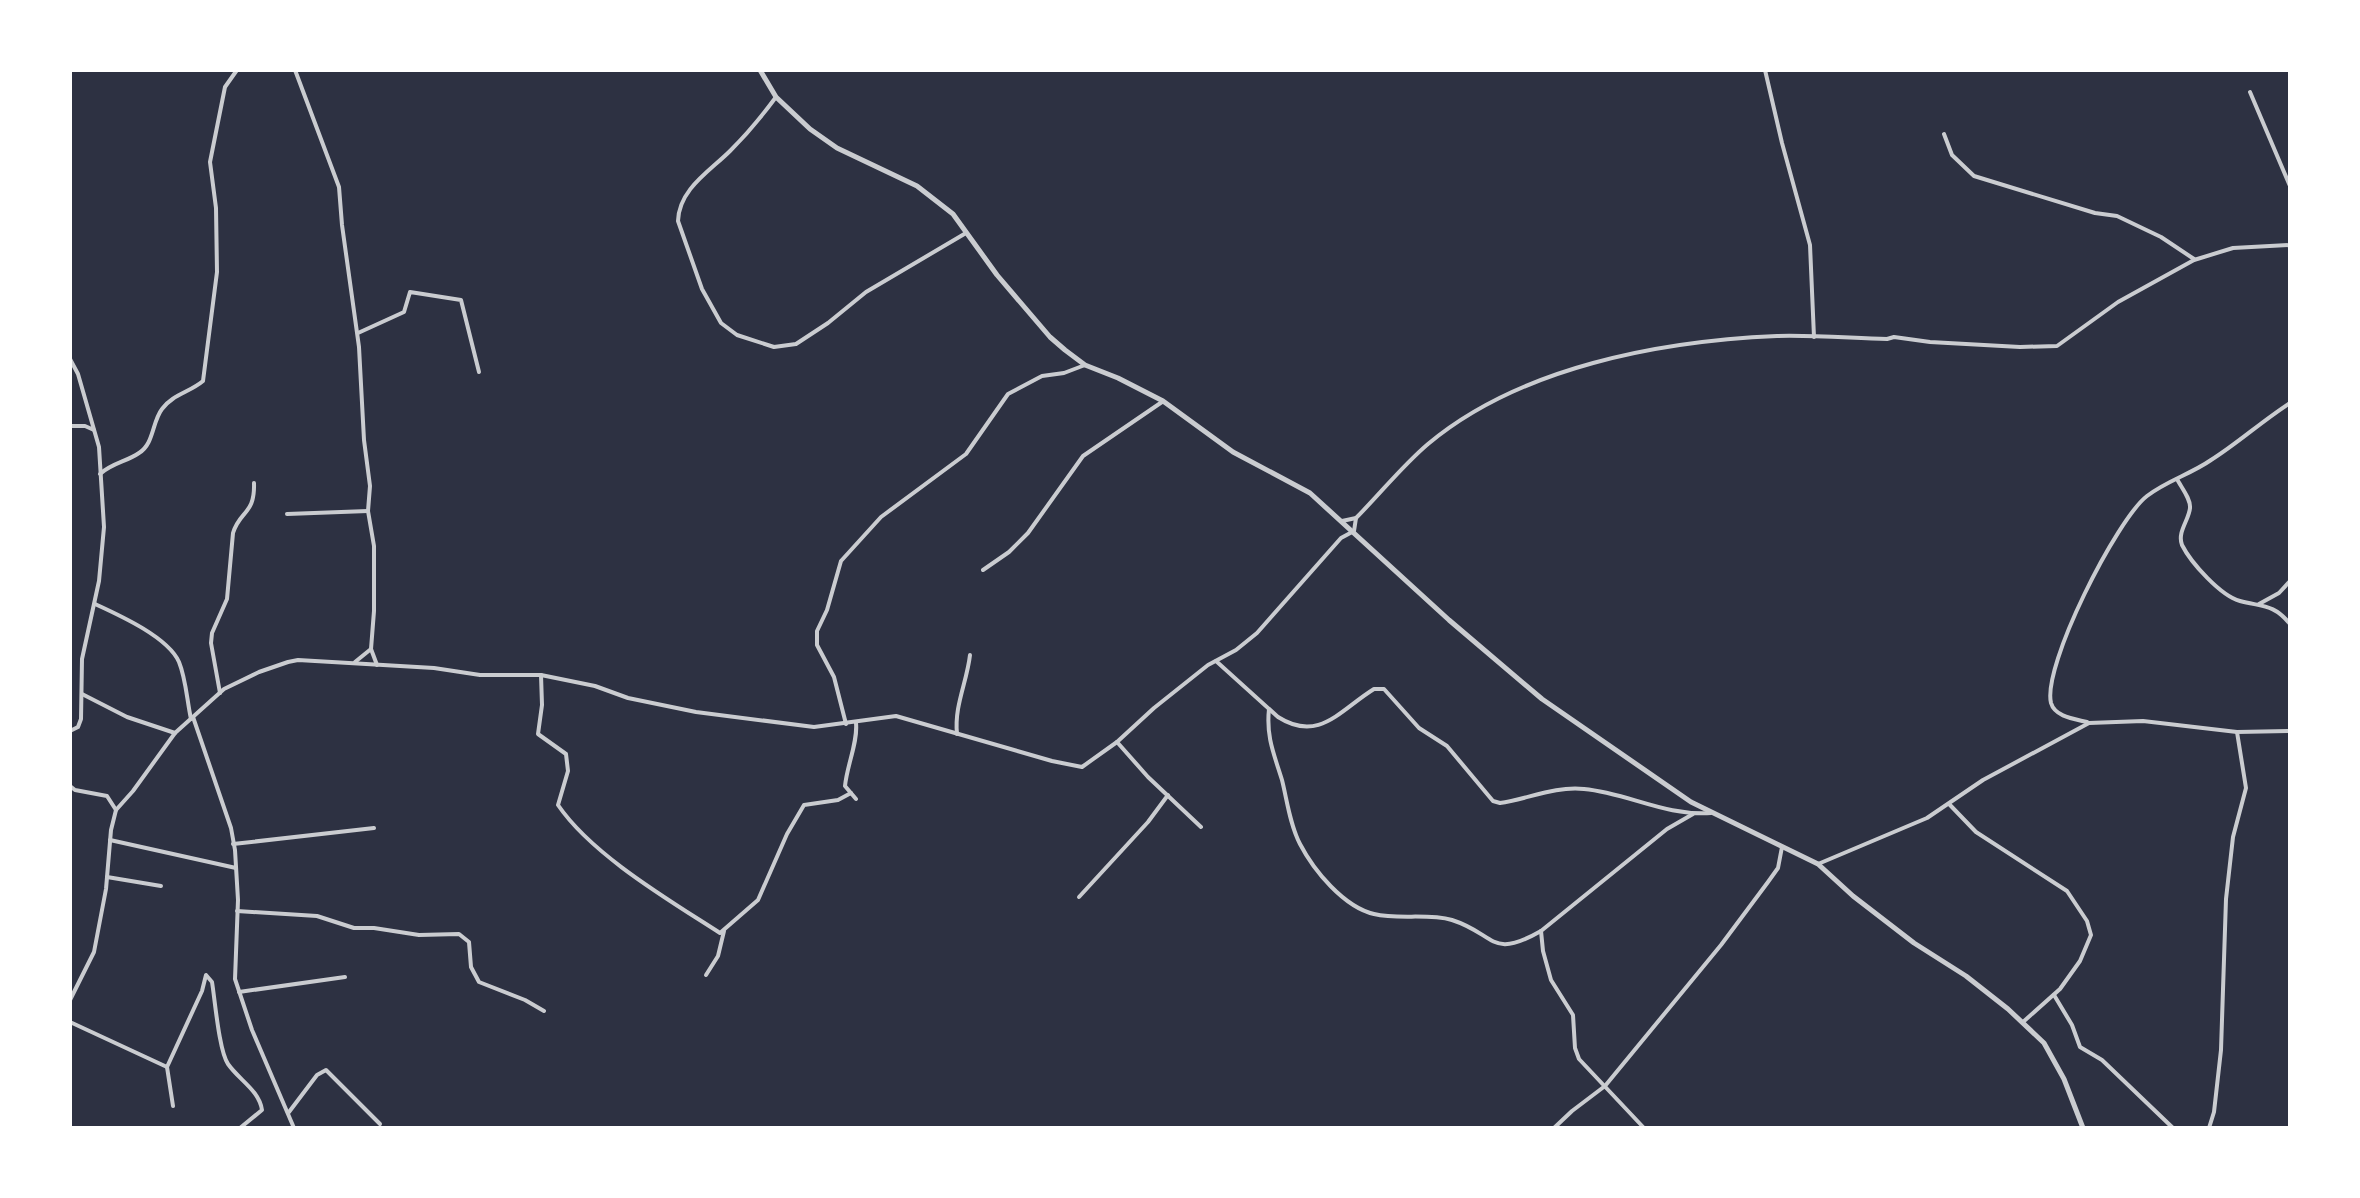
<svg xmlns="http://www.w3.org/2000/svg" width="2360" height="1198" font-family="'Asap Condensed',sans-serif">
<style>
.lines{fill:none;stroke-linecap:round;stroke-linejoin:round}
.minor{stroke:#caccd0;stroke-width:4}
.tertiary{stroke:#caccd0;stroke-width:5}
</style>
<rect width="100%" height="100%" fill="#2d3142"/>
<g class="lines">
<!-- minor -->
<g class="minor">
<polyline points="295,70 339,187 342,225 359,347 364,440 370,486 368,511 374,546 374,611 371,649 377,665"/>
<polyline points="1765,70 1782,143 1810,245 1814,337"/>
<polyline points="2250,92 2290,186"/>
<path d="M776,97c-14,19 -29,37 -46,54 -20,20 -51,38 -52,70l24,68 19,34 16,12 37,12 22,-3 32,-21 38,-31 100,-59"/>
<polyline points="1944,134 1952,155 1974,176 2095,213 2117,216 2161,237 2194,259"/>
<polyline points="358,333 404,312 410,292 461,300 479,372"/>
<polyline points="70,359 78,374 99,447 104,527 99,581 82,659 81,719 78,727 70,731"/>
<polyline points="70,426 85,426 94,430"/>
<path d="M100,474c12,-11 26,-12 39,-21 15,-9 13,-31 23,-44 10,-14 28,-17 41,-28l14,-109 -1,-64 -6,-46 15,-75 12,-17"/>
<path d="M2177,479c4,8 14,20 13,29 -1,12 -13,24 -8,37 9,18 39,51 58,56 23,6 34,3 50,23"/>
<polyline points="287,514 368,511"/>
<path d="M1342,521l14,-3c24,-24 46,-52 72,-74 92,-77 232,-103 349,-108 36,-1 73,2 110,3l7,-2 36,5 90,5 37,-1 61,-44 76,-42 39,-12 57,-3"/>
<polyline points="983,570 1009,552 1028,533 1083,456 1162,402"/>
<path d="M95,604c24,11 73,33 84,58 7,17 8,39 12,57"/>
<polyline points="2259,604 2279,593 2290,581"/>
<path d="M1216,661l62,56c41,26 62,-7 96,-28h10l35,39 28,18 46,55 7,2c28,-4 54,-17 84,-14 44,4 80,27 127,24"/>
<polyline points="355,662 371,649"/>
<path d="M541,675l1,30 -4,29 28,20 2,17 -10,34c34,50 111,95 162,128l38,-33 29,-66 17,-29 34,-5 13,-7"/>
<path d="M220,693l-9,-50 1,-10 15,-34 6,-66c7,-23 22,-18 21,-50"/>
<polyline points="82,694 127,717 175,733"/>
<path d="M1269,709c-3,28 5,45 13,71 5,20 8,45 18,64 14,27 44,63 74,70 25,6 53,-1 78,6 44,14 38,40 89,11l126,-102 26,-15"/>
<polyline points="193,717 231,828 235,850 238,900 235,979 252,1030 294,1128"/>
<path d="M2087,722c-12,-3 -32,-5 -36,-19 -9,-37 66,-184 96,-207 19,-15 44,-22 64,-36 27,-17 51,-39 79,-57"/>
<polyline points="846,724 834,677 817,645 817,631 827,610 841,561 881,517 966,454 1008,394 1042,376 1064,373 1085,365"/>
<path d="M957,734c-3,-28 10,-52 13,-79"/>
<polyline points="1117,742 1148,777 1201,827"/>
<polyline points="70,786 75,790 107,796 116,810"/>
<path d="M856,799l-11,-13c2,-21 13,-44 11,-63"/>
<polyline points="1950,805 1976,832 2067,891 2087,921 2091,935 2080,961 2060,989 2023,1022"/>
<polyline points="110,840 236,868"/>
<polyline points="233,844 374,828"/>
<polyline points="1818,864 1927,818 1983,780 2089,723 2143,721 2237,732 2290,731"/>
<polyline points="107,877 161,886"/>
<polyline points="1079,897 1148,822 1168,795"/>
<polyline points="237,911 317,916 354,928 374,928 419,935 459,934 469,942 471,967 479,982 525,1000 544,1011"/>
<polyline points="1541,931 1543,951 1551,980 1573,1015 1575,1048 1579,1059 1644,1128"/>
<polyline points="706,975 718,956 724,931"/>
<polyline points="239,992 345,977"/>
<polyline points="2054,995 2072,1025 2080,1047 2102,1060 2173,1128"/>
<polyline points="70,1000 94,952 106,889 111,830 116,810 133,791 175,733 224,689 259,672 288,662 298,660 434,668 480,675 541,675 595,686 628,698 696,712 814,727 896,716 1052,761 1082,767 1117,742 1154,708 1208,665 1236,650 1257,633 1341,538 1354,531 1356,518"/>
<polyline points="70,1022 167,1067"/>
<path d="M173,1106l-6,-39 35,-76 4,-16 6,7c3,18 7,69 16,82 11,16 31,26 34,46l-22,18"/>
<polyline points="289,1112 317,1075 326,1070 380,1124"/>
<polyline points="1554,1128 1572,1111 1605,1086 1721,945 1768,882 1778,868 1782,847"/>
<polyline points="2209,1128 2214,1112 2221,1050 2226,899 2233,837 2246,788 2237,732"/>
</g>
<!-- tertiary -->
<polyline class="tertiary" points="760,70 776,97 810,129 837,148 917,186 953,214 997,275 1050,337 1065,350 1085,365 1118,378 1163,401 1233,452 1310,493 1449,620 1542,699 1691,802 1818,864 1853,896 1914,943 1966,976 2008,1009 2044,1043 2064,1079 2083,1128"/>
</g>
<!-- border -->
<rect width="2360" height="1198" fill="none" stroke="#ffffff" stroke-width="144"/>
</svg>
